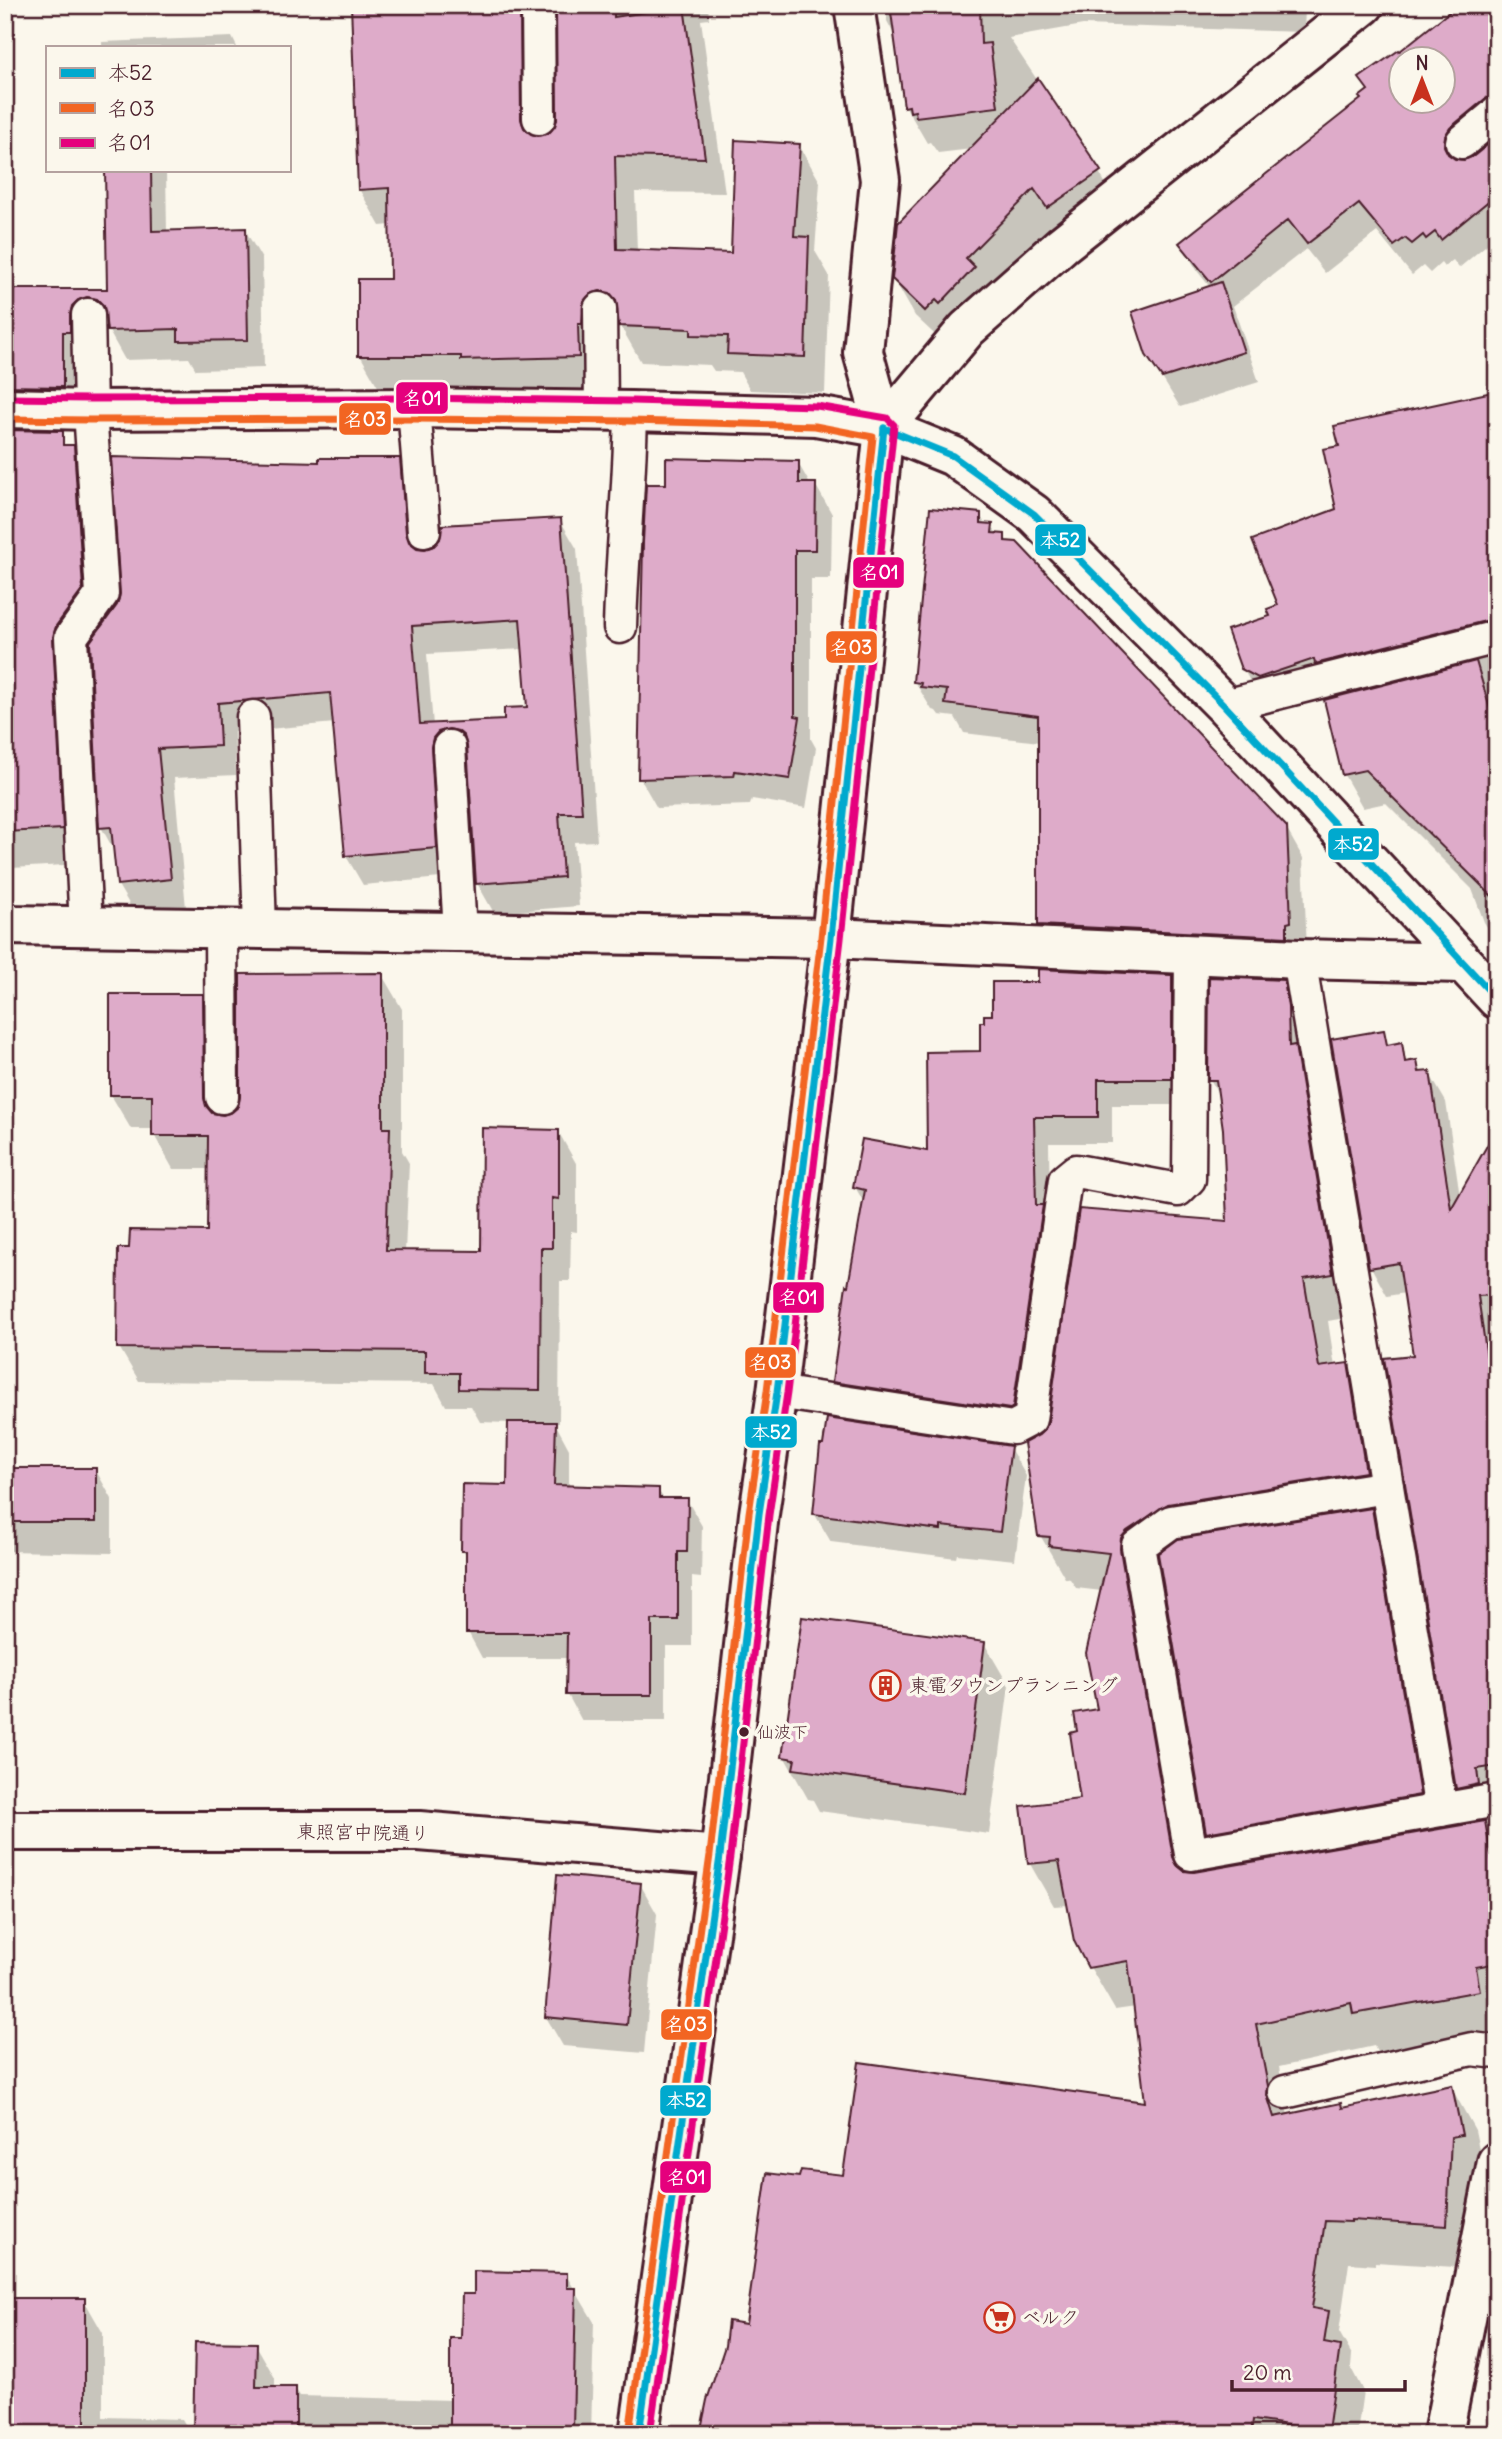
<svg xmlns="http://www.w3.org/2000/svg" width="1502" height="2439" font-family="Delius,'Klee One',sans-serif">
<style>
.shadow{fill:#0003;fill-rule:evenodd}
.building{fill:#deabc9;stroke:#4a1f2b;stroke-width:2;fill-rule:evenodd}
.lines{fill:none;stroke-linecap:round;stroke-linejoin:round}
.service-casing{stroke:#4a1f2b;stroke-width:37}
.minor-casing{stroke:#4a1f2b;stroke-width:44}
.tertiary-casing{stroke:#4a1f2b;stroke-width:44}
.service{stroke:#fbf7ec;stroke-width:32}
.minor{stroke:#fbf7ec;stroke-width:38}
.tertiary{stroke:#fbf7ec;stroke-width:38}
.bus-1-casing{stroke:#fbf7ec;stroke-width:12}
.bus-2-casing{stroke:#fbf7ec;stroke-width:12}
.bus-3-casing{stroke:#fbf7ec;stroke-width:12}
.bus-1{stroke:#00a9ce;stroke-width:7}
.bus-2{stroke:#f26522;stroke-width:7}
.bus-3{stroke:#e5007d;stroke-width:7}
.bus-dot{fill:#4a1f2b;stroke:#fbf7ec;stroke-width:2.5}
.labels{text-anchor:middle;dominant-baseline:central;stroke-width:7;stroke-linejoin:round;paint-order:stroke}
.bus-label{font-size:17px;fill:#4a1f2b;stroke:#fbf7ec;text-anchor:start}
.poi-label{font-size:19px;fill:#4a1f2b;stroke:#fbf7ec;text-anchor:start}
.street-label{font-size:19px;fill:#4a1f2b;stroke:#fbf7ec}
.line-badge{stroke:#fbf7ec;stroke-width:2.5}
.badge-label{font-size:19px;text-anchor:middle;font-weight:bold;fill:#fff}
</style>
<rect width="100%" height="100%" fill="#fbf7ec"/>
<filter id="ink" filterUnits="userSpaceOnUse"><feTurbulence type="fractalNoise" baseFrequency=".0143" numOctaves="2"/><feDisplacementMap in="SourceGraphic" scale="14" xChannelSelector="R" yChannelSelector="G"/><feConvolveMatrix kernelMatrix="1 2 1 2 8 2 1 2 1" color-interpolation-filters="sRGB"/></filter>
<g filter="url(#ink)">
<!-- shadow -->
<g class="shadow">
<path d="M353,5h355l1,14 -8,1 24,173 -90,-1 2,59 96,4 66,-110 21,37 -5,69 14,24 -4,118 -75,-3 -10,-18 -26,-1 -4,-6 -69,-3 -20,-35 -10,3 -12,63 -218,-1 -21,-37 32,-74 -1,-56 -11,1 -21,-37zM558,23l1,95 -3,11 -7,7 -8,2 -1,-95 9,-17z"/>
<polygon points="887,5 1340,5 1343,10 1305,9 1304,32 1083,25 1009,38 1099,172 1120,209 1069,243 1056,224 988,293 947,346 915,316 894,279 972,149 938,153 930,142 927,143 906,107 896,38 887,21"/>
<path d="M1497,5v93l-17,48 -11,11 28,1v90l-6,-7 -32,27 -6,-8 -9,7 -3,-4 -11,10 -7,-7 -11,9 -35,-43 -52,41 -19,-24 -73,57 26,76 -79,25 -32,-52 62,-68 -12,-15 -17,-29 182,-144 5,-7 -7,-13zM1400,60h42v42h-42z"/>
<polygon points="232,37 237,47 102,47 102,42"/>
<polygon points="106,170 166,170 167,232 245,230 262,259 264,368 196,370 189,358 125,360 106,326 96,328 79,394 5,394 5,290 109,290"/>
<polygon points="1497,392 1497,943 1484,922 1472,889 1386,803 1363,808 1344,775 1326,701 1337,698 1333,693 1278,712 1263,703 1243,669 1272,617 1281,607 1338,510 1341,447"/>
<path d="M73,446l20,36 10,145 218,-164 78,-4 17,30 5,61 139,-30 17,29 20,292 -23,1 5,64 -85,7 -17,-30 -7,-125 -4,-1 -11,4 -3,116 -89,8 -17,-29 -11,-133 -101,9 2,43 -62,3 12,130 -51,6 -17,-29 -3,-33 -14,-25 -10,-186 -15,21 6,202 -70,4 2,56h-9v-473zM524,649l5,60 -23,12 -73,4 -6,-71z"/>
<polygon points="798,463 810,484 815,484 832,514 831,579 811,579 811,739 816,748 806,808 752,799 750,805 657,808 640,778 667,486"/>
<polygon points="980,515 986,525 992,526 998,536 1004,536 1009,543 1286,828 1303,858 1307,950 1056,953 1039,925 1039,742 964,733 955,717 939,715 936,711 932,710 915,682"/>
<polygon points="382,975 402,1009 402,1151 409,1163 405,1252 482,1253 558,1131 577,1165 577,1232 571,1231 570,1281 560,1281 559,1423 555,1423 569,1449 569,1487 658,1490 664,1499 687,1500 702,1526 701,1578 692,1577 692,1646 666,1646 666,1721 582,1721 568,1695 568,1658 482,1658 468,1632 468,1559 463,1551 509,1486 510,1423 480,1422 471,1406 446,1406 434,1384 139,1381 119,1347 131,1250 209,1233 210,1169 173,1169 154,1135 154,1129 131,1129 111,1095 202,996 222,1030 222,1117 233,1114"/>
<polygon points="1171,977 1187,1004 1186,1105 1112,1105 1112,1143 1049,1143 1050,1222 1028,1434 849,1408 834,1381 865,1204 855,1187 929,1153 981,1052 994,1017 1039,984"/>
<polygon points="1283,982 1308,1025 1356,1316 1328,1321 1335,1367 1347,1365 1372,1408 1389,1514 1375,1517 1387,1538 1435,1823 1224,1860 1208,1832 1162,1567 1151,1574 1144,1593 1192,1874 1484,1823 1497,1844 1497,2035 1379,2056 1374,2046 1279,2067 1288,2116 1343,2110 1451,2087 1475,2130 1485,2178 1471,2268 1375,2262 1375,2265 1349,2263 1339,2332 1352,2355 1351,2368 1363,2391 1357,2434 703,2434 748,2326 801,2179 845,2177 1147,2104 1136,2007 1115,2010 1090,1967 1069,1905 1054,1906 1030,1864 1082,1800 1079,1732 1099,1710 1102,1591 1076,1588 1070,1579 1065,1578 1040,1535 1040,1436 1229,1223 1225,1129 1220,1097 1210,1079"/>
<polygon points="1416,1062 1423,1074 1429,1073 1446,1102 1460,1197 1497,1131 1497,1797 1474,1816 1458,1788 1415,1356 1405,1293 1387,1296 1371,1267 1405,1063"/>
<polygon points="1010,1448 1026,1476 1015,1560 957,1554 956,1558 831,1542 814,1513"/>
<polygon points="5,1469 95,1469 112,1499 112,1553 5,1551"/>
<polygon points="984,1643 1009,1686 989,1834 819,1811 813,1800 808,1799 784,1756"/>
<polygon points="640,1884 657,1914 644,2053 563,2046 546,2017"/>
<polygon points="566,2275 594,2322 591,2434 195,2434 256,2345 275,2378 275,2388 295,2388 300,2396 452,2400 463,2339 475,2295"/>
<polygon points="84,2300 103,2333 103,2417 182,2419 191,2434 5,2434"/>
</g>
<!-- building -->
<g class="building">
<polygon points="351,5 520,5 521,119 524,128 531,134 538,136 549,133 555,126 557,119 556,5 614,5 614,17 684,6 705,158 615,156 617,249 731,253 735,140 800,144 794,236 809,237 805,357 727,354 728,336 691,335 691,329 619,326 616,300 610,293 600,291 590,294 584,301 582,324 578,324 579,357 461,360 461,356 358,356 358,279 390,279 389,188 358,190"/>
<polygon points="890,5 980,5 981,44 990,43 998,107 916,117 915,111 910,112 909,106 904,107"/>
<path d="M1458,5h39v90l-12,4 -35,29 -5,8 -1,10 4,8 7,5 9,1 10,-4 23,-19v57l-56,46 -6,-8 -9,7 -3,-4 -11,9 -7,-6 -11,8 -35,-42 -52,40 -19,-24 -77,62 -32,-39 182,-144 -2,-2 9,-7 -9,-12 40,-28 1,1zM1401,60h42v42h-42z"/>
<polygon points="1038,78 1101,171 1047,208 1034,189 966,258 975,267 940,304 936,300 925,311 892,279 898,223"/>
<polygon points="105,170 151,170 152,231 246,228 248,340 178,341 178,329 107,331 104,306 97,299 87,297 78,300 72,306 70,315 70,332 63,332 63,387 5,386 5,289 107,289"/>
<polygon points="1221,282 1244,352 1162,378 1146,355 1132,312"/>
<polygon points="1497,391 1497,618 1315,664 1314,659 1258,678 1241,669 1227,630 1270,616 1267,609 1278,605 1252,540 1336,509 1323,449 1339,446 1334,426"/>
<polygon points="5,430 63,431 63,445 74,445 83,589 56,626 53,638 63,829 5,832"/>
<path d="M111,457l208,5v-4h81l6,75 3,9 8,6 8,1 9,-3 6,-7 2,-14 119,-7 21,295h-23l4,64 -87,7 -9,-138 -3,-10 -6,-5 -9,-2 -11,3 -5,6 -2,9 6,101 -92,8 -15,-163 -112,10 2,43 -62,3 13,130 -54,6 -6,-58 -12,1 -9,-186 27,-37 3,-11zM520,619l7,88 -23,1v12l-84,4 -8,-98z"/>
<polygon points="666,458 799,461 799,483 816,483 815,550 795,550 795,716 800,717 790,779 735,771 734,776 638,779 643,542 646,484 666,484"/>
<polygon points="930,508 981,513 981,523 993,524 992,533 1005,534 1005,541 1017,542 1287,827 1291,922 1287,923 1287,937 1038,925 1038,716 945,704 947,690 920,687 921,683 913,682"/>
<polygon points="1476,661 1497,733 1497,901 1365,770 1342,775 1324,700"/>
<polygon points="1038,969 1172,975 1172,1079 1098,1079 1098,1117 1034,1117 1036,1205 1043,1205 1013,1407 1010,1409 832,1382 846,1285 848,1286 865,1190 853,1187 862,1139 927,1151 926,1052 980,1051 980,1022 984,1022 984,1015 992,1015 992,982 1038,982"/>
<polygon points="383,973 383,1128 390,1128 386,1250 481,1251 482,1128 559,1130 559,1199 552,1198 552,1248 541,1248 540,1390 459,1389 459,1373 425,1373 425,1351 117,1348 118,1248 129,1248 130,1230 207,1231 208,1136 152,1136 152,1095 110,1095 110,994 203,994 204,1098 206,1106 212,1113 223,1115 232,1112 238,1107 240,1097 240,974"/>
<polygon points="1209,977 1284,980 1288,1007 1289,1046 1295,1045 1333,1274 1304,1279 1319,1367 1348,1363 1366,1472 1168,1504 1127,1531 1121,1538 1120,1549 1173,1857 1177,1865 1184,1871 1194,1872 1485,1821 1497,1890 1497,1914 1489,1915 1497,1963 1476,1967 1480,1991 1353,2014 1351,2003 1256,2024 1268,2086 1267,2095 1274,2117 1341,2103 1342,2108 1452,2085 1462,2135 1451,2137 1447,2226 1351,2220 1351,2222 1325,2221 1312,2308 1329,2311 1324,2343 1340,2346 1328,2431 1253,2420 1251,2434 700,2434 707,2400 725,2346 728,2321 746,2324 767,2173 799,2177 801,2170 843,2175 859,2062 1145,2102 1128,1961 1088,1968 1074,1941 1059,1861 1028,1864 1021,1806 1080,1799 1070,1733 1077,1731 1074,1713 1097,1709 1086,1653 1109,1553 1049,1546 1050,1537 1038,1536 1024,1443 1039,1435 1045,1429 1048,1422 1079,1209 1227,1221 1223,1129 1216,1080 1208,1080"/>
<polygon points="1384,1030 1387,1045 1402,1042 1405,1062 1417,1060 1419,1072 1430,1071 1451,1209 1497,1128 1497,1295 1478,1296 1497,1427 1497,1766 1477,1769 1479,1784 1456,1789 1384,1358 1413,1355 1399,1263 1369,1268 1331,1039"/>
<polygon points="827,1418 1011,1446 1000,1532 941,1526 941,1530 813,1514 820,1445 823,1445"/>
<polygon points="508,1422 556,1422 554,1485 659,1488 659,1498 688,1498 687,1552 678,1552 678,1620 652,1620 652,1695 566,1695 567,1633 466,1633 466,1551 461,1551 462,1484 507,1485"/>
<rect x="5" y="1468" width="91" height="54"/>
<polygon points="1372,1508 1420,1795 1206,1833 1158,1554 1178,1539"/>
<polygon points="802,1617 985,1642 965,1793 793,1769 795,1759 782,1757"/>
<polygon points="557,1875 641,1883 627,2025 545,2017"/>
<polygon points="474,2271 567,2273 567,2288 576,2288 573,2429 564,2429 564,2434 450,2434 450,2338 461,2338 462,2294 474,2294"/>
<rect x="5" y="2298" width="80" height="136"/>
<polygon points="195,2342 257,2343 256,2387 296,2387 296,2434 193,2434"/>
</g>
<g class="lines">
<defs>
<g id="service">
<polyline points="538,5 539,118"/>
<polyline points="1462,142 1497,113"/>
<polyline points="600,309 601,411"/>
<polyline points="414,408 424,531"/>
<path d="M620,627c2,-73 10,-144 11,-216"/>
<polyline points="1225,706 1497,637"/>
<polyline points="253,717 260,929"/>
<polyline points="449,747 460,932"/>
<polyline points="86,926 71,637 102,594 90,410 88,315"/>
<polyline points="221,928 222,1097"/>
<polyline points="1299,959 1441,1810"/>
<polyline points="777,1392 1013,1428 1030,1419 1065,1180 1076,1171 1178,1190 1189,1179 1191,954"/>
<polyline points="1387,1487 1171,1522 1138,1546 1191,1854 1497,1800"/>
<polyline points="1285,2092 1472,2049 1497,2052"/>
</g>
<g id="minor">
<polyline points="854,5 880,180 863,352 884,428"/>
<polyline points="884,428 967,329 1062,245 1364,5"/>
<polyline points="5,925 831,938 1299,959 1462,963"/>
<polyline points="5,1831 419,1831 720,1856"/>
<polyline points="1443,2434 1497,2162"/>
</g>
<g id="tertiary">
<polyline points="5,408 90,410 414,408 631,411 816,416 884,428 953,456 1034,514 1225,706 1497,999"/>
<polyline points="639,2434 720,1856 759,1514 777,1392 831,938 884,428"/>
</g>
</defs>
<!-- service casing -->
<use href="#service" class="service-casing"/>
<!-- minor casing -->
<use href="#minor" class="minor-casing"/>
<!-- tertiary casing -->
<use href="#tertiary" class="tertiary-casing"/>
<!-- service -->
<use href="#service" class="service"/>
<!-- minor -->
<use href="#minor" class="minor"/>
<!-- tertiary -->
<use href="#tertiary" class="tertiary"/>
<defs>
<g id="bus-1">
<polyline points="884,428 953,456 1034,514 1225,706 1497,999"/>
<polyline points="639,2434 720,1856 759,1514 777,1392 831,938 884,428"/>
</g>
<polyline id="bus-2" points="5,419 90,420 414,419 631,421 815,426 873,437 821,937 767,1391 749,1513 710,1855 629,2433"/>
<polyline id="bus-3" points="5,398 90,399 414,398 631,401 817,406 887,418 894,425 841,939 787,1393 769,1515 730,1857 650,2434"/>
</defs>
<!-- bus-1 casing -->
<use href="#bus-1" class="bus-1-casing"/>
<!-- bus-2 casing -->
<use href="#bus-2" class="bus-2-casing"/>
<!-- bus-3 casing -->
<use href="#bus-3" class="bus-3-casing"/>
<!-- bus-1 -->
<use href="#bus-1" class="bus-1"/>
<!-- bus-2 -->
<use href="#bus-2" class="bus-2"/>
<!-- bus-3 -->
<use href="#bus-3" class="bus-3"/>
</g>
</g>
<!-- icons -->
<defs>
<symbol id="building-ring" viewBox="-11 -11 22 22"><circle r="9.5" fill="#fbf7ec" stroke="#c8321e" stroke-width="1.5"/><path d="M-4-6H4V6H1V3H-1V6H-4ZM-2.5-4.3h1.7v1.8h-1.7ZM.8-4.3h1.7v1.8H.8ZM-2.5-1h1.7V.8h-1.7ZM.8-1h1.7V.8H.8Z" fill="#c8321e"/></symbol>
<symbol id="supermarket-ring" viewBox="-11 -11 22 22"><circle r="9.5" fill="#fbf7ec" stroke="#c8321e" stroke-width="1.5"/><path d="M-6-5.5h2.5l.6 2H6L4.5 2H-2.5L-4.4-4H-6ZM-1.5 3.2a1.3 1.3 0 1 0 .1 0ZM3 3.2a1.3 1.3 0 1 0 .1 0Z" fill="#c8321e"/></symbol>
</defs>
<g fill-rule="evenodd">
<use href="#building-ring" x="868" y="1668" width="35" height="35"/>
<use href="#supermarket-ring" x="982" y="2300" width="35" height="35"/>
</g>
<!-- markers -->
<circle class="bus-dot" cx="744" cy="1732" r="6"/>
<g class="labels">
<!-- bus labels -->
<g class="bus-label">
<text x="757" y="1732">仙波下</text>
</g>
<!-- poi labels -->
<g class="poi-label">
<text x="909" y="1685">東電タウンプランニング</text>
<text x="1022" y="2317">ベルク</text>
</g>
<!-- street labels -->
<g class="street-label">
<text transform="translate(363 1832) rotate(1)">東照宮中院通り</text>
</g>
</g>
<g class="line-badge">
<rect x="395" y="381" width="54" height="34" rx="7" fill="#e5007d"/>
<rect x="338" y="402" width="54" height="34" rx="7" fill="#f26522"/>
<rect x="1034" y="523" width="53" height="34" rx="7" fill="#00a9ce"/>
<rect x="852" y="556" width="53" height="33" rx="7" fill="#e5007d"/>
<rect x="825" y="630" width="53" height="34" rx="7" fill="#f26522"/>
<rect x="1327" y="827" width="53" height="34" rx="7" fill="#00a9ce"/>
<rect x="772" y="1281" width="53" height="33" rx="7" fill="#e5007d"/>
<rect x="744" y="1346" width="53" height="33" rx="7" fill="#f26522"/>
<rect x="744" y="1415" width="54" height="34" rx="7" fill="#00a9ce"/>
<rect x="660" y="2008" width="53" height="33" rx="7" fill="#f26522"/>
<rect x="659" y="2084" width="53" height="33" rx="7" fill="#00a9ce"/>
<rect x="659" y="2160" width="53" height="34" rx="7" fill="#e5007d"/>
</g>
<g class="badge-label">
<text x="422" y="405">名01</text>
<text x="365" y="426">名03</text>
<text x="1060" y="547">本52</text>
<text x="879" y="579">名01</text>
<text x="851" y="654">名03</text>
<text x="1353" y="851">本52</text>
<text x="798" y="1304">名01</text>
<text x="770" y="1369">名03</text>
<text x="771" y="1439">本52</text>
<text x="686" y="2031">名03</text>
<text x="686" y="2107">本52</text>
<text x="686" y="2184">名01</text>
</g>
<!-- margin -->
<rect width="1502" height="2439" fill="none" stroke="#fbf7ec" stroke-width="28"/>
<rect x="14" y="14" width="1474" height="2411" fill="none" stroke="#4a1f2b" stroke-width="2.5" filter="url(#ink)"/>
<!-- legend -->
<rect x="46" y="46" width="245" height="126" fill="#fbf7ec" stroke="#b4a19f" stroke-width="2"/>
<rect x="60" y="68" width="35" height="10" fill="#00a9ce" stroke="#b4a19f" stroke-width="2"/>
<text x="108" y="80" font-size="21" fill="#4a1f2b">本52</text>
<rect x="60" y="103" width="35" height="10" fill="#f26522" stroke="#b4a19f" stroke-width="2"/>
<text x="108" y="116" font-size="21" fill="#4a1f2b">名03</text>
<rect x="60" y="138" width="35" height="10" fill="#e5007d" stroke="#b4a19f" stroke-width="2"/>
<text x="108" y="150" font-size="21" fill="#4a1f2b">名01</text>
<!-- north arrow -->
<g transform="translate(1422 80)"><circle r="33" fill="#fbf7ec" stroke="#b4a19f" stroke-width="2"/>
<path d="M0-5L12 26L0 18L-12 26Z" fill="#c8321e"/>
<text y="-10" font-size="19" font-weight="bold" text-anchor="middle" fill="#4a1f2b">N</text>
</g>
<!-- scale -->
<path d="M1232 2380v10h173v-10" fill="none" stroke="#4a1f2b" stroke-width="3.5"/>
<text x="1243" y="2380" font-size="21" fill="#4a1f2b" stroke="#fbf7ec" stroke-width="5" paint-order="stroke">20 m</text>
</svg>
